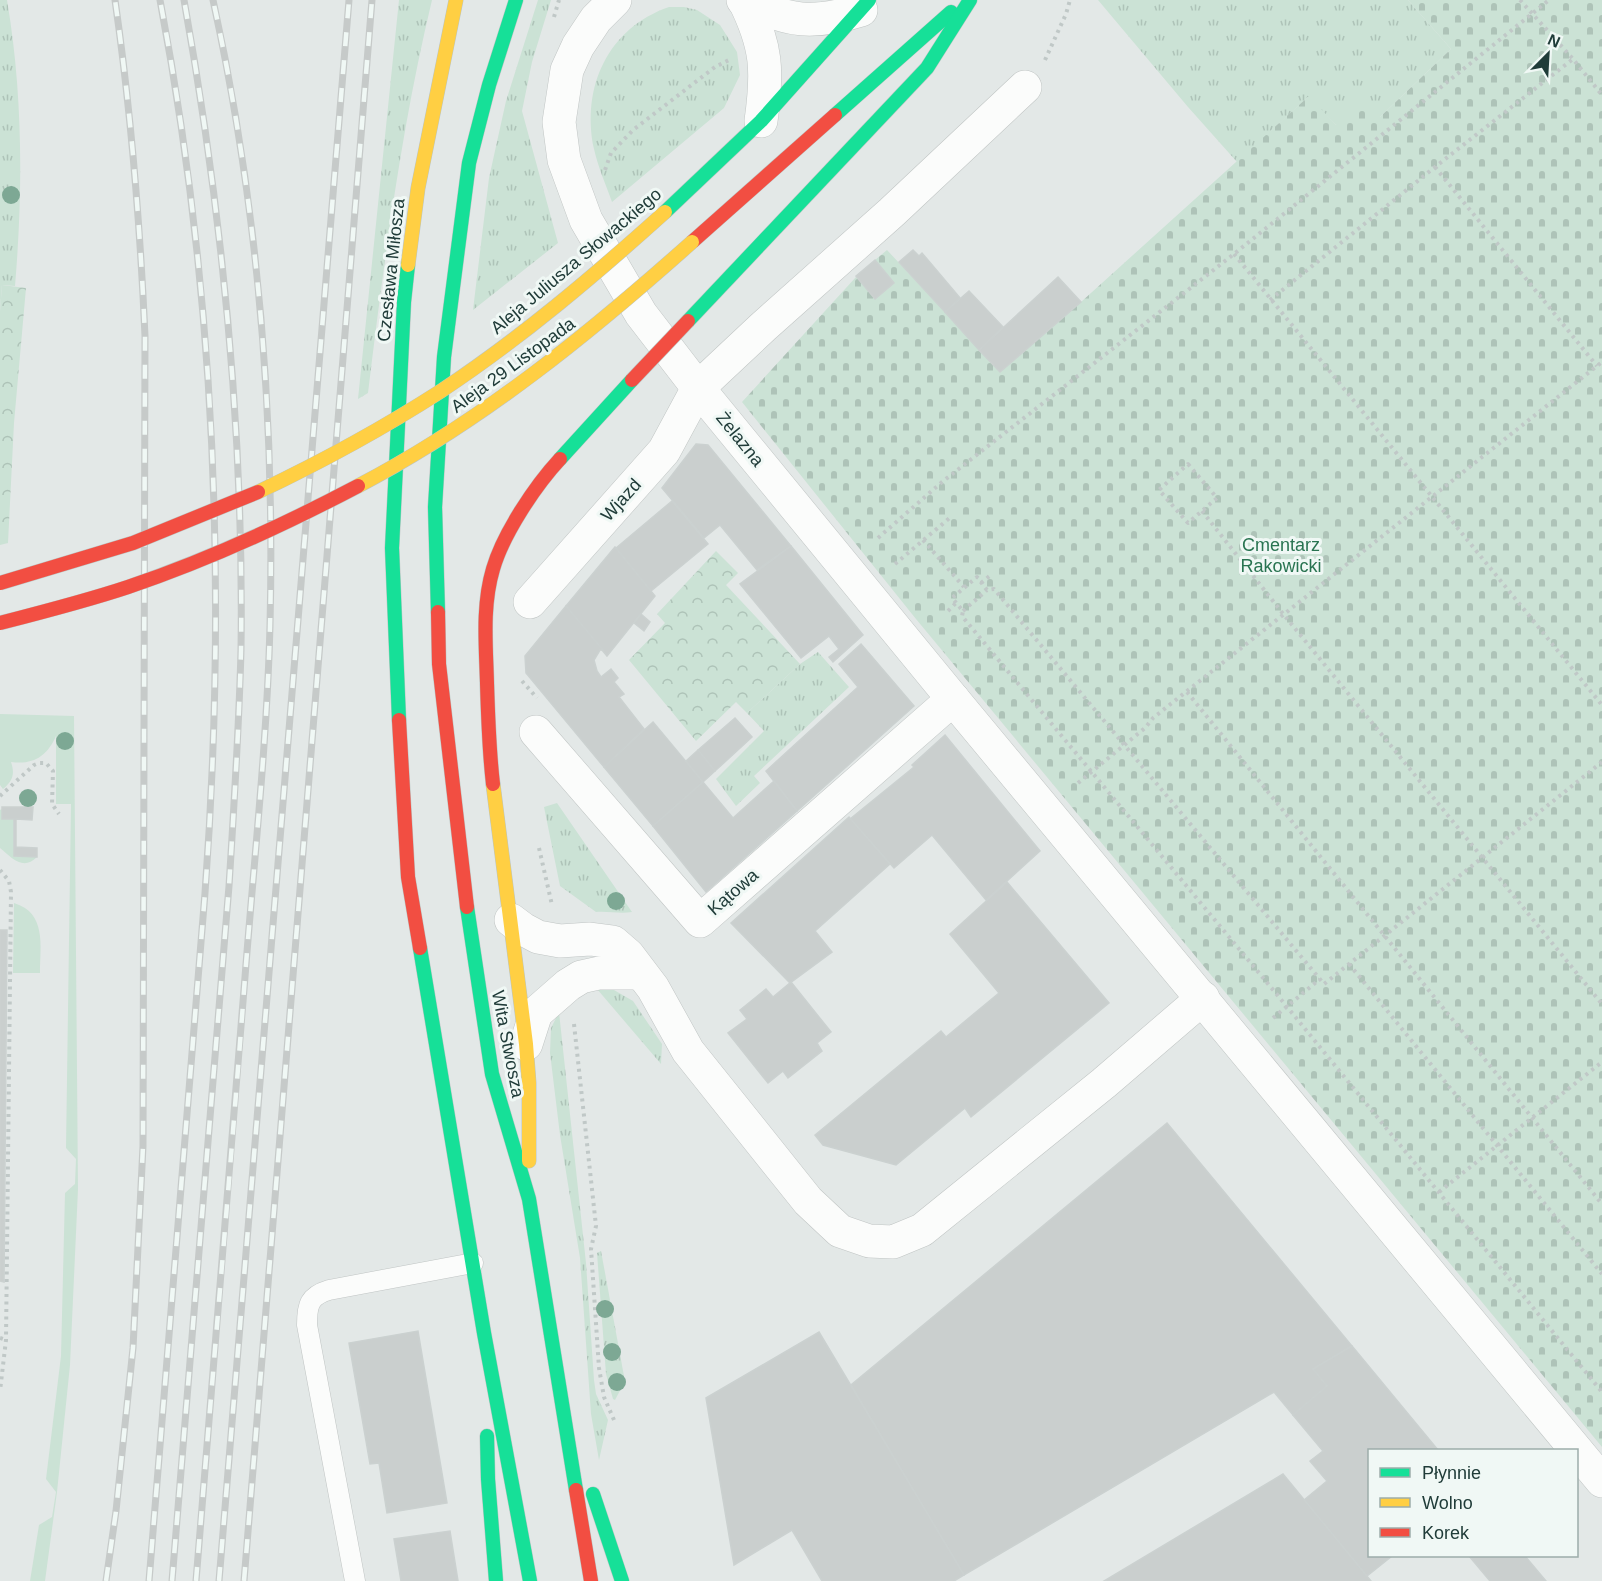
<svg xmlns="http://www.w3.org/2000/svg" width="1602" height="1581" font-family="Helvetica,sans-serif">
<style>
.grass{fill:url(#grass-tufts)}
.forest{fill:url(#forest-crowns)}
.cemetery{fill:url(#cemetery-stones)}
.garden{fill:#cbe2d5}
.building{fill:#cacfce;stroke:#cbd1d0;stroke-width:1.5}
.lines{fill:none;stroke-linecap:round;stroke-linejoin:round}
.lane-casing{stroke:#c0c5c4;stroke-width:21}
.street-casing{stroke:#c0c5c4;stroke-width:34}
.fast-casing{stroke:#bbc5c3;stroke-width:15}
.slow-casing{stroke:#bbc5c3;stroke-width:15}
.jam-casing{stroke:#bbc5c3;stroke-width:15}
.path{stroke:#c0c8c7;stroke-width:4;stroke-dasharray:3 4.5;stroke-linecap:butt}
.lane{stroke:#fbfcfb;stroke-width:20}
.street{stroke:#fbfcfb;stroke-width:33}
.fast{stroke:#16e098;stroke-width:14}
.slow{stroke:#ffcf43;stroke-width:14}
.jam{stroke:#f24e42;stroke-width:14}
.rail-casing{stroke:#c6cac9;stroke-width:7}
.rail{stroke:#f0f8f5;stroke-width:4.5;stroke-dasharray:14;stroke-linecap:butt}
.slow-bridge-casing{stroke:#bbc5c3;stroke-width:15;stroke-linecap:butt}
.jam-bridge-casing{stroke:#bbc5c3;stroke-width:15;stroke-linecap:butt}
.slow-bridge{stroke:#ffcf43;stroke-width:14}
.jam-bridge{stroke:#f24e42;stroke-width:14}
.tree{fill:#7da894}
.labels{text-anchor:middle;dominant-baseline:central;stroke-width:6;stroke-linejoin:round;paint-order:stroke}
.street-label{font-size:18px;fill:#203c39;stroke:#f0f8f5}
.park-label{font-size:18px;fill:#297451;stroke:#f0f8f5}
</style>
<defs>
<pattern id="grass-tufts" width="24" height="20" patternUnits="userSpaceOnUse" patternTransform="scale(1.5)"><rect width="24" height="20" fill="#cbe2d5"/><path d="M3 7l-1-3M5 7V3M7 7l1-3M15 17l-1-3M17 17v-4M19 17l1-3" fill="none" stroke="#aec3b8"/></pattern>
<pattern id="forest-crowns" width="20" height="18" patternUnits="userSpaceOnUse" patternTransform="scale(1.5)"><rect width="20" height="18" fill="#cbe2d5"/><path d="M2 6a3 3 0 1 1 6 0M12 15a3 3 0 1 1 6 0" fill="none" stroke="#aec3b8"/></pattern>
<pattern id="cemetery-stones" width="16" height="16" patternUnits="userSpaceOnUse" patternTransform="scale(1.5)"><rect width="16" height="16" fill="#cbe2d5"/><path d="M2 7V4a2 2 0 0 1 4 0v3zM10 15v-3a2 2 0 0 1 4 0v3z" fill="#aec3b8"/></pattern>
</defs>
<rect width="100%" height="100%" fill="#e3e8e7"/>
<!-- grass -->
<g class="grass">
<path d="M0,0h7c16,94 16,191 8,286l-13,-1 -2,26z"/>
<path d="M399,0h33c-31,129 -48,262 -64,393l-10,6z"/>
<polygon points="538,0 551,0 532,62 522,111 558,243 473,310 489,178 506,101"/>
<polygon points="1098,0 1408,0 1451,49 1380,117 1336,125 1308,97 1237,162 1188,107"/>
<path d="M669,7h15l13,3 23,15 17,27 3,23 -16,33 -112,94c-6,-17 -14,-35 -18,-53 -13,-62 14,-121 75,-142z"/>
<polygon points="818,652 849,687 754,776 760,783 736,806 716,779 764,731 747,713 800,664"/>
<path d="M557,803l75,109c-12,2 -24,-1 -36,0l-36,-26 -16,-79z"/>
<polygon points="597,989 614,990 633,1001 662,1044 661,1064"/>
<polygon points="559,1012 586,1263 594,1380 596,1394 608,1420 599,1460 591,1414 580,1258 560,1135 550,1053 551,1028"/>
<polygon points="601,1251 624,1376 624,1383 615,1400 613,1399 606,1374 597,1253"/>
</g>
<!-- forest -->
<g class="forest">
<polygon points="2,285 26,288 14,423 8,543 0,545 0,311"/>
<polygon points="716,551 738,573 726,585 800,664 747,713 736,702 696,741 629,660 665,623 657,614"/>
</g>
<!-- cemetery -->
<polygon class="cemetery" points="1408,0 1602,0 1602,1447 916,619 742,402 856,277 875,299 894,283 875,260 887,250 1000,371 1081,302 1309,96 1336,125 1363,101 1380,117 1451,49"/>
<!-- garden -->
<g class="garden">
<path d="M0,714l74,2 4,473 -8,176 -13,127 -12,89h-15l9,-56 13,-8 4,-25 -10,-13 15,-123 4,-163 10,-9 1,-25 -10,-11 5,-344h-15v-68c-9,20 -22,29 -45,26 4,12 2,19 -8,27l-3,-4z"/>
<path d="M2,809v10h12v37l23,1c-14,14 -25,1 -37,-9v-38z"/>
<path d="M14,903c33,10 26,43 26,70h-27z"/>
</g>
<!-- building -->
<g class="building">
<polygon points="913,250 919,256 922,253 960,298 945,312 899,262"/>
<polygon points="875,260 894,283 875,299 856,276"/>
<polygon points="1058,277 1081,302 1000,372 979,350"/>
<polygon points="969,291 1003,327 979,350 945,312"/>
<polygon points="696,444 708,445 791,546 757,570 720,525 704,538 662,488"/>
<polygon points="672,501 708,544 651,591 616,548"/>
<polygon points="791,546 863,635 833,662 829,657 839,649 829,636 801,658 740,584"/>
<polygon points="615,547 655,596 607,656 566,606"/>
<polygon points="566,606 603,650 600,650 594,660 597,671 601,677 611,669 618,678 614,682 624,694 619,697 644,729 604,767 526,673 525,656"/>
<polygon points="641,614 650,622 644,631 634,623"/>
<polygon points="861,644 914,706 797,811 766,771 858,687 839,664"/>
<polygon points="735,718 752,737 715,771 698,750"/>
<polygon points="653,722 703,782 653,826 604,767"/>
<polygon points="945,735 1040,851 986,900 932,835 894,868 850,819 914,767 912,765"/>
<polygon points="698,750 715,771 703,782 686,761"/>
<polygon points="774,781 797,811 706,892 653,826 703,782 733,818"/>
<polygon points="2,807 33,807 32,820 16,819 16,847 37,848 37,857 14,856 14,819 2,819"/>
<polygon points="849,817 890,864 815,931 832,952 790,983 731,923"/>
<polygon points="1007,882 1109,1003 971,1117 965,1108 896,1165 823,1145 815,1135 941,1031 946,1037 999,993 950,934"/>
<polygon points="0,930 7,930 4,1282 0,1281"/>
<polygon points="791,982 831,1032 817,1043 822,1051 788,1078 783,1071 768,1083 728,1033 747,1019 740,1010 766,989 773,997"/>
<polygon points="1167,1123 1352,1346 1313,1369 1327,1386 1293,1415 1274,1392 964,1575 851,1385"/>
<polygon points="418,1331 447,1503 387,1513 379,1463 370,1464 349,1343"/>
<polygon points="819,1332 964,1575 954,1581 822,1581 792,1530 734,1565 706,1398"/>
<polygon points="1352,1346 1438,1450 1370,1450 1370,1556 1392,1556 1367,1576 1304,1500 1327,1481 1310,1461 1323,1451 1293,1415 1327,1386 1313,1369"/>
<polygon points="1283,1474 1371,1581 1104,1581"/>
<polygon points="450,1531 458,1581 401,1581 394,1539"/>
<polygon points="1469,1556 1525,1556 1546,1581 1490,1581"/>
</g>
<g class="lines">
<defs>
<path id="lane" d="M355,1581l-48,-256c0,-20 2,-29 22,-35l144,-27"/>
<g id="street">
<polyline points="615,0 596,19 578,46 567,70 559,122 564,160 586,220 641,314 698,388 953,699 1602,1481"/>
<path d="M743,0c46,22 70,25 118,10"/>
<path d="M744,0c23,46 24,71 17,121"/>
<polyline points="530,602 664,451 698,388 763,327 892,212 1025,87"/>
<polyline points="536,732 700,921 953,699"/>
<polyline points="511,920 523,929 538,937 560,941 590,939 613,942 628,955 653,988 688,1051 808,1201 840,1231 869,1241 893,1242 922,1230 1104,1083 1203,998"/>
<polyline points="526,1044 536,1013 568,985 581,977 599,973 641,973"/>
</g>
<g id="fast">
<polyline points="835,115 951,12"/>
<polyline points="665,212 761,121 869,0"/>
<polyline points="688,321 927,68 970,0"/>
<polyline points="560,459 632,380"/>
<polyline points="438,612 435,507 444,357 469,163 489,85 516,0"/>
<polyline points="399,720 392,548 404,302 408,265"/>
<polyline points="467,907 492,1074 529,1199 576,1490"/>
<polyline points="420,948 484,1333 530,1581"/>
<polyline points="487,1436 488,1479 496,1581"/>
<polyline points="593,1494 622,1581"/>
</g>
<g id="slow">
<polyline points="408,265 418,188 456,0"/>
<polyline points="493,784 526,1044 529,1083 529,1161"/>
</g>
<g id="jam">
<polyline points="692,242 835,115"/>
<polyline points="438,612 439,664 467,907"/>
<polyline points="399,720 408,877 420,948"/>
<path d="M493,784c-4,-34 -5,-67 -6,-101 -1,-38 -5,-77 6,-114 10,-35 42,-83 67,-110"/>
<polyline points="576,1490 591,1581"/>
</g>
</defs>
<!-- lane casing -->
<use href="#lane" class="lane-casing"/>
<!-- street casing -->
<use href="#street" class="street-casing"/>
<!-- fast casing -->
<use href="#fast" class="fast-casing"/>
<!-- slow casing -->
<use href="#slow" class="slow-casing"/>
<!-- jam casing -->
<use href="#jam" class="jam-casing"/>
<!-- path -->
<g class="path">
<polyline points="1520,0 1573,59 1602,95"/>
<polyline points="554,17 559,0"/>
<polyline points="1045,60 1066,14 1070,0"/>
<polyline points="1435,167 1597,366"/>
<polyline points="605,170 611,153 633,130 715,67 729,60"/>
<polyline points="1234,254 1602,705"/>
<polyline points="1270,300 1435,167 1573,59"/>
<polygon points="1188,464 1217,498 1188,523 1159,490"/>
<polyline points="1202,511 1284,615 1602,1004"/>
<polyline points="878,538 942,482 1234,254 1549,0"/>
<polyline points="923,540 964,587"/>
<polyline points="895,564 952,516"/>
<polyline points="981,583 992,574"/>
<polyline points="948,611 956,603"/>
<polyline points="963,611 987,590"/>
<polyline points="522,681 537,698"/>
<polyline points="1187,692 1602,1204"/>
<polyline points="1602,762 1324,984 994,589 987,590 977,577 952,598 963,611 962,616 966,621 1279,997 1602,1392"/>
<polyline points="1078,783 1145,728 1153,718 1602,362"/>
<polyline points="0,796 34,765 39,763 46,763 53,771 52,804 59,814"/>
<polyline points="539,848 552,905"/>
<polyline points="0,870 9,881 11,892 6,1340 0,1391"/>
<polyline points="1349,964 1602,1274"/>
<polyline points="1273,1018 1320,979"/>
<polyline points="574,1024 596,1226 591,1249 599,1368 604,1397 614,1420"/>
<polyline points="1439,1192 1602,1062"/>
<polyline points="0,1338 6,1340"/>
</g>
<!-- lane -->
<use href="#lane" class="lane"/>
<!-- street -->
<use href="#street" class="street"/>
<!-- fast -->
<use href="#fast" class="fast"/>
<!-- slow -->
<use href="#slow" class="slow"/>
<!-- jam -->
<use href="#jam" class="jam"/>
<defs>
<g id="rail">
<path d="M106,1581l10,-70 17,-163 10,-202 2,-810c-5,-113 -14,-224 -30,-336"/>
<path d="M149,1581l56,-688c22,-299 11,-598 -45,-893"/>
<path d="M172,1581l57,-695c5,-79 10,-157 12,-236 3,-216 -19,-438 -57,-650"/>
<path d="M196,1581c16,-202 34,-403 49,-604 9,-117 22,-234 25,-351 5,-209 -12,-421 -57,-626"/>
<polyline points="219,1581 349,0"/>
<polyline points="244,1581 372,0"/>
</g>
</defs>
<!-- rail casing -->
<use href="#rail" class="rail-casing"/>
<!-- rail -->
<use href="#rail" class="rail"/>
<defs>
<g id="slow-bridge">
<path d="M358,486c124,-65 231,-152 334,-244"/>
<path d="M258,492c63,-30 124,-63 183,-101 80,-53 153,-115 224,-179"/>
</g>
<g id="jam-bridge">
<polyline points="632,380 688,321"/>
<polyline points="0,583 133,543 258,492"/>
<path d="M0,623c43,-11 86,-22 128,-36 80,-27 156,-62 230,-101"/>
</g>
</defs>
<!-- slow-bridge casing -->
<use href="#slow-bridge" class="slow-bridge-casing"/>
<!-- jam-bridge casing -->
<use href="#jam-bridge" class="jam-bridge-casing"/>
<!-- slow-bridge -->
<use href="#slow-bridge" class="slow-bridge"/>
<!-- jam-bridge -->
<use href="#jam-bridge" class="jam-bridge"/>
</g>
<!-- trees -->
<g class="tree">
<circle cx="11" cy="195" r="9"/>
<circle cx="65" cy="741" r="9"/>
<circle cx="28" cy="798" r="9"/>
<circle cx="616" cy="901" r="9"/>
<circle cx="605" cy="1309" r="9"/>
<circle cx="612" cy="1352" r="9"/>
<circle cx="617" cy="1382" r="9"/>
</g>
<g class="labels">
<!-- street labels -->
<g class="street-label">
<text transform="translate(576 261) rotate(-40)">Aleja Juliusza Słowackiego</text>
<text transform="translate(391 270) rotate(-84)">Czesława Miłosza</text>
<text transform="translate(513 365) rotate(-36)">Aleja 29 Listopada</text>
<text transform="translate(740 439) rotate(51)">Żelazna</text>
<text transform="translate(621 500) rotate(-48)">Wjazd</text>
<text transform="translate(733 892) rotate(-41)">Kątowa</text>
<text transform="translate(508 1044) rotate(79)">Wita Stwosza</text>
</g>
<!-- park labels -->
<g class="park-label">
<text x="1281" y="545">Cmentarz<tspan x="1281" dy="21">Rakowicki</tspan></text>
</g>
</g>
<!-- legend -->
<rect x="1368" y="1449" width="210" height="108" fill="#f0f8f5" stroke="#9dadaa" stroke-width="1.5"/>
<rect x="1380" y="1468" width="30" height="9" fill="#16e098" stroke="#9dadaa" stroke-width="1.5"/>
<text x="1422" y="1479" font-size="18" fill="#203c39">Płynnie</text>
<rect x="1380" y="1498" width="30" height="9" fill="#ffcf43" stroke="#9dadaa" stroke-width="1.5"/>
<text x="1422" y="1509" font-size="18" fill="#203c39">Wolno</text>
<rect x="1380" y="1528" width="30" height="9" fill="#f24e42" stroke="#9dadaa" stroke-width="1.5"/>
<text x="1422" y="1539" font-size="18" fill="#203c39">Korek</text>
<!-- north arrow -->
<g transform="translate(1548 54) rotate(24)" stroke="#f0f8f5" stroke-width="4.5" paint-order="stroke">
<path d="M0-4.5L10 22L0 15L-10 22Z" fill="#203c39"/>
<text y="-9" font-size="16" font-weight="bold" text-anchor="middle" fill="#203c39">N</text>
</g>
</svg>
